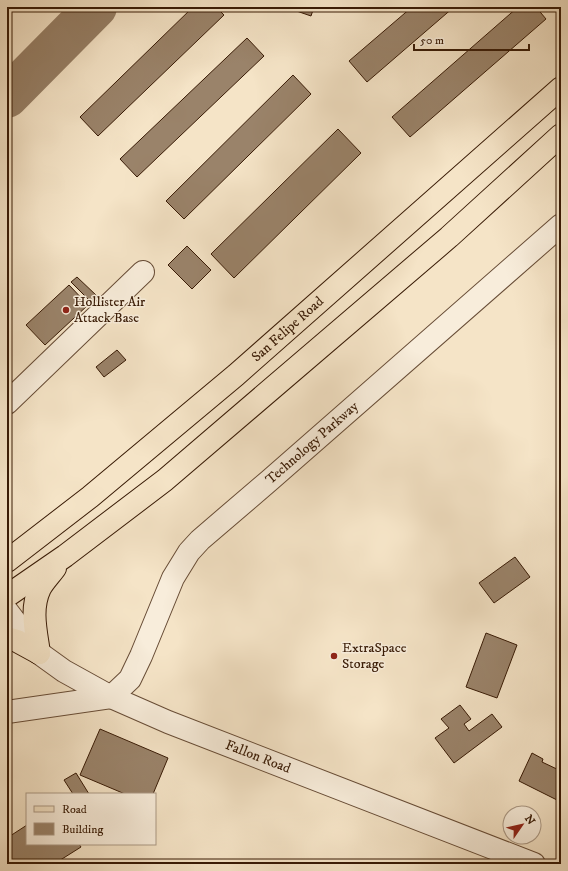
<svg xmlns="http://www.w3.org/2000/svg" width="568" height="871" font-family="'IM FELL DW Pica',serif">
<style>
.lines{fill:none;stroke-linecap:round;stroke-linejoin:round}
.taxiway{stroke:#967f66;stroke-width:42}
.building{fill:#9a836a;stroke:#381a05}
.minor-casing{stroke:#674c36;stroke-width:24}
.major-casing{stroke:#381a05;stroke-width:24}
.minor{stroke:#f8eddb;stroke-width:22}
.major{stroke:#f5e4c7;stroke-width:22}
.poi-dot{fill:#8f2418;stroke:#f8eddb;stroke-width:1.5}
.labels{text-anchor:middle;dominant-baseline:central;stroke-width:3;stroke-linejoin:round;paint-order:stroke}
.poi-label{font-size:14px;fill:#381a05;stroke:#f8eddb;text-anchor:start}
.street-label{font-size:14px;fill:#381a05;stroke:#f8eddb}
</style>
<rect width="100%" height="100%" fill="#f5e4c7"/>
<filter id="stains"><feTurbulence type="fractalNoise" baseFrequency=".005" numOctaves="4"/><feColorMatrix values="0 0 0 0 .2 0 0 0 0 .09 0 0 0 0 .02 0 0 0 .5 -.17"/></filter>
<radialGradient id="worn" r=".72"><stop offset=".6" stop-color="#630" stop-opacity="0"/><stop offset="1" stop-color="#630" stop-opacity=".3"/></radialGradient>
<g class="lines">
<!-- taxiway -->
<polyline class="taxiway" points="7,97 96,7"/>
</g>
<!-- building -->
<g class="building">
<polygon points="193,7 216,7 224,15 98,136 80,117"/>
<polygon points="285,7 314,7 311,16"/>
<polygon points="412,7 454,7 367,82 349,61"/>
<polygon points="518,7 536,7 546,19 410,137 392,117"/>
<polygon points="247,38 264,56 137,177 120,159"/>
<polygon points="293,75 311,94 184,219 166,201"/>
<polygon points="338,129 361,153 234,278 211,254"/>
<polygon points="187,246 211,270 192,289 168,265"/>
<polygon points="77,277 97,296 91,302 71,282"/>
<polygon points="69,285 88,305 45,345 26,325"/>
<polygon points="117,350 126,360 104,377 96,367"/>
<polygon points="515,557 530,577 494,603 479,583"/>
<polygon points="486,633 517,645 497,698 466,687"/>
<polygon points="460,705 471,719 464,724 469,731 492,714 502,727 454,763 435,738 449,728 441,719"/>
<polygon points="100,729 168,758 153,794 125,794 80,775"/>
<polygon points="532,753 543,759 542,762 561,771 561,802 519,781"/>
<polygon points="76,773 89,794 73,794 64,780"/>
<polygon points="27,825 27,844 79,844 81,847 54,864 7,864 7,838"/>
</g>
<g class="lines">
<defs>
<g id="minor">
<polyline points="7,403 143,272"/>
<path id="s1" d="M7,611l32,42 25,18 47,26 57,25 366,142"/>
<path id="s2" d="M111,697l19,-18 11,-23 32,-78 16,-26 11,-12 70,-60 291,-255"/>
<polyline points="7,712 111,697"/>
</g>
<g id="major">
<path id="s3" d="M7,561l83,-64 146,-122 325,-287"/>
<polyline points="7,596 65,556 165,480 449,237 561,135"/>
<polyline points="7,638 17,641 39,653"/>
<path d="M39,653c-3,-22 -9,-44 1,-65 4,-7 10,-13 15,-20"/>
</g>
</defs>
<!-- minor casing -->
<use href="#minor" class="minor-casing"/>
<!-- major casing -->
<use href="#major" class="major-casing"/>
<!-- minor -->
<use href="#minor" class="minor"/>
<!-- major -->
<use href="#major" class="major"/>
</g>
<!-- markers -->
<g class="poi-dot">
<circle cx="66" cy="310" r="4"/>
<circle cx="334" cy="656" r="4"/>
</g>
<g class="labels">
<!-- poi labels -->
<g class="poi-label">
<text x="74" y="302">Hollister Air<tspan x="74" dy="16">Attack Base</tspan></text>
<text x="342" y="648">ExtraSpace<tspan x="342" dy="16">Storage</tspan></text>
</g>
<!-- street labels -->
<g class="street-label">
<text stroke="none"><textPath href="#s3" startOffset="364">San Felipe Road</textPath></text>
<text stroke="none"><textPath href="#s2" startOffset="331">Technology Parkway</textPath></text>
<text stroke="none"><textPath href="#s1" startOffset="296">Fallon Road</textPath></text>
</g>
</g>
<!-- margin -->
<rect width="568" height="871" fill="none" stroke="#f5e4c7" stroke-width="24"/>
<rect x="8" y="8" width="552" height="855" fill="none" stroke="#381a05" stroke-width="2"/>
<rect x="12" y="12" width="544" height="847" fill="none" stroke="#381a05"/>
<!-- legend -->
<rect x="26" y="793" width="130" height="52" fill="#f8eddb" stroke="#ab9985"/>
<rect x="34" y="806" width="20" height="6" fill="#f5e4c7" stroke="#ab9985"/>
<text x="62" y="813" font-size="12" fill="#381a05">Road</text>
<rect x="34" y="823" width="20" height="12" fill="#9a836a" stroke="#ab9985"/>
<text x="62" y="833" font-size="12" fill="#381a05">Building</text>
<!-- north arrow -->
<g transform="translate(522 825) rotate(56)"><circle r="19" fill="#f8eddb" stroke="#ab9985"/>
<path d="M0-3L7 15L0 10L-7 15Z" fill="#8f2418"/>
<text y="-6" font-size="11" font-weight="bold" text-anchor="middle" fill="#381a05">N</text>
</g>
<!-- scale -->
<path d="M414 44v6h115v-6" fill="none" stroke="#381a05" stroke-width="2"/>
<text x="420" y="44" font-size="12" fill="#381a05" stroke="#f8eddb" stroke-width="3" paint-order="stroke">50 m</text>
<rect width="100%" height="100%" filter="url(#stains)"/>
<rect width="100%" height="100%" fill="url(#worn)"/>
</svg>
